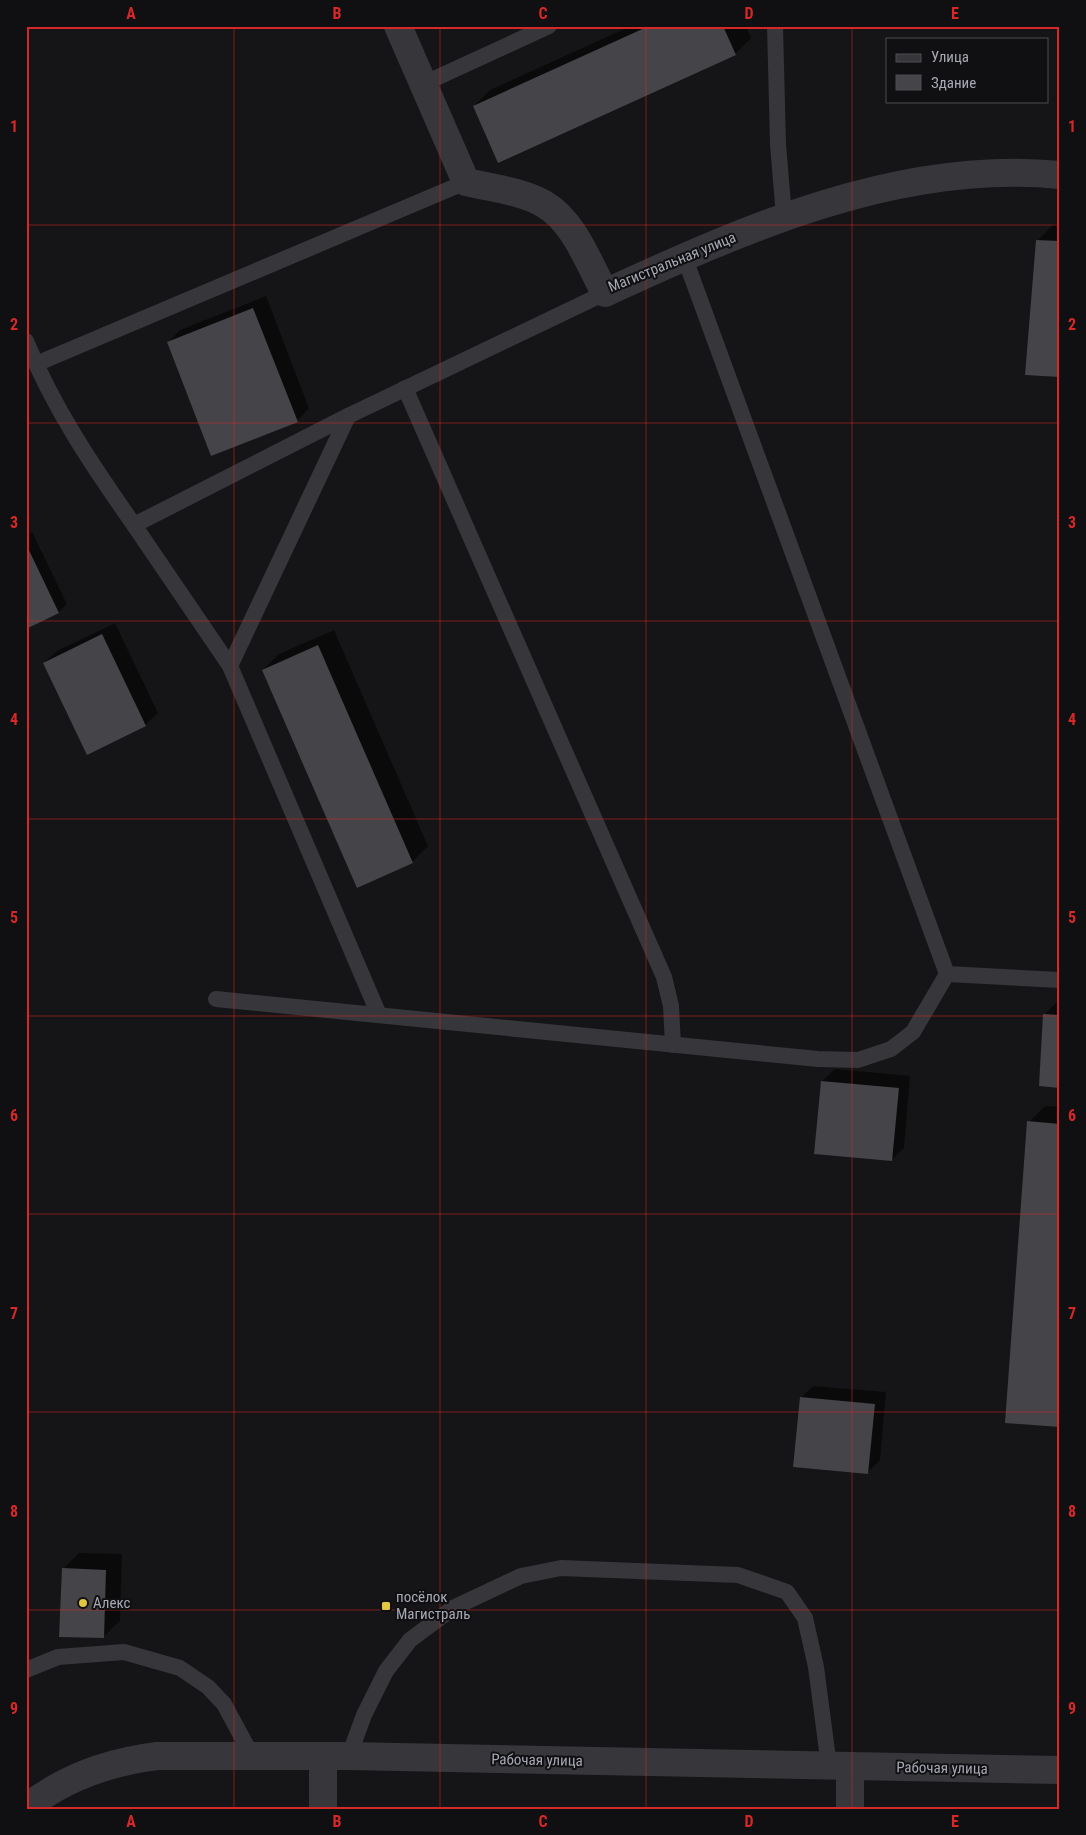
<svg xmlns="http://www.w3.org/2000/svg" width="1086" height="1835" font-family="'Roboto Condensed',sans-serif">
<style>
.shadow{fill:#0007}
.building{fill:#444449}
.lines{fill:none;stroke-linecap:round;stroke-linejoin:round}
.service{stroke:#36363b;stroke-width:16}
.minor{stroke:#36363b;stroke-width:28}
.tertiary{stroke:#36363b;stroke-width:28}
.grid{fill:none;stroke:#d62828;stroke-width:1;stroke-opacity:0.55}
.poi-dot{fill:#e2c540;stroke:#100f11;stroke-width:2}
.labels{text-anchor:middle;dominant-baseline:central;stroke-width:4;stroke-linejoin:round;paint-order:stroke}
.street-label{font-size:15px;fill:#a7a9b5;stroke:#100f11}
.poi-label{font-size:15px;fill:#a7a9b5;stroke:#100f11;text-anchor:start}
.neatline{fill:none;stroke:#d62828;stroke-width:2}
.grid-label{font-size:16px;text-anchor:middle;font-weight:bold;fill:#d62828}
</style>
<rect width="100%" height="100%" fill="#151416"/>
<!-- shadow -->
<g class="shadow">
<polygon points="631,26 746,26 751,38 735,54 474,106 490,90"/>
<polygon points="1054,224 1060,224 1060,376 1038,240"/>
<polygon points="266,296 309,408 297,421 168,343 180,330"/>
<polygon points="32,532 67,604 59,612 26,628 26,535"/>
<polygon points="115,623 158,713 145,725 44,663 57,651"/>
<polygon points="334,630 428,846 412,862 263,670 279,654"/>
<polygon points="1057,1002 1060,1002 1060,1086 1045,1014"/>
<polygon points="835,1069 910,1076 904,1148 891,1160 822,1081"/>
<polygon points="1045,1106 1060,1107 1060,1425 1029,1122"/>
<polygon points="813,1386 886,1392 880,1460 868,1472 801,1398"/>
<polygon points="79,1553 122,1554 120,1621 103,1637 63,1569"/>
</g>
<!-- building -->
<g class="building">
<polygon points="649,26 723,26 736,55 498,163 473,106"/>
<polygon points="1036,240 1060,241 1060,377 1025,375"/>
<polygon points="253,308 298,422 211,456 167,342"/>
<polygon points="26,544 59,613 26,629"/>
<polygon points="102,634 146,726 87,755 43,663"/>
<polygon points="318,645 413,863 357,888 262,670"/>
<polygon points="1043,1014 1060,1015 1060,1088 1039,1086"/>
<polygon points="821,1081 899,1088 892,1161 814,1154"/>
<polygon points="1027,1121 1060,1124 1060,1427 1005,1423"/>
<polygon points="800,1397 875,1404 868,1474 793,1467"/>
<polygon points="62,1568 106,1570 104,1638 59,1637"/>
</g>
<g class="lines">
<!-- service -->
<g class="service">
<polyline points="775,26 778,144 784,217"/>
<polyline points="423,84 549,26"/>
<polyline points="684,256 947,974 1060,980"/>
<path d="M26,341c28,68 66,124 108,184"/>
<polyline points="36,364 466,182"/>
<polyline points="405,388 664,977 671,1006 673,1045"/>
<polyline points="230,666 134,525 348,416"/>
<polyline points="216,999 818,1059 858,1060 891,1049 913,1032 947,974"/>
<polyline points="379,1015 230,666 348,416 605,293"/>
<polyline points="26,1670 58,1657 124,1652 180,1668 208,1687 224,1704 252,1756"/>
<polyline points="349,1756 364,1715 386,1671 410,1640 453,1608 521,1576 561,1568 738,1575 787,1592 805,1618 816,1667 829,1766"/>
</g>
<!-- minor -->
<g class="minor">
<path d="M398,26l68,156c26,6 55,9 78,22 30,17 45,60 61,89 141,-65 296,-134 455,-118"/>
<polyline points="323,1756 323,1809"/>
<polyline points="850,1766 850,1809"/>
</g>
<!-- tertiary -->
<path class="tertiary" d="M26,1808c39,-31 83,-46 131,-52h192l711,14"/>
</g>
<!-- grid -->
<path class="grid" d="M234,26v1783M440,26v1783M646,26v1783M852,26v1783M26,225h1034M26,423h1034M26,621h1034M26,819h1034M26,1016h1034M26,1214h1034M26,1412h1034M26,1610h1034"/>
<!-- markers -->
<g class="poi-dot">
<circle cx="83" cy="1603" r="5"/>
<rect x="381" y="1601" width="10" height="10" rx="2.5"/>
</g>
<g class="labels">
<!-- street labels -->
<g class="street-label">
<text transform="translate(672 262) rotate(-22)">Магистральная улица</text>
<text transform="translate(537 1760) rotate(1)">Рабочая улица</text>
<text transform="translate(942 1768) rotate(1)">Рабочая улица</text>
</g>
<!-- poi labels -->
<g class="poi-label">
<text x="396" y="1597">посёлок<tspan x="396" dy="17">Магистраль</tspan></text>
<text x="93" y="1603">Алекс</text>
</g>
</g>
<!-- border -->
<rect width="1086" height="1835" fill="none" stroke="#100f11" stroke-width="55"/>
<!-- legend -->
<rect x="886" y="38" width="162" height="65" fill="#100f11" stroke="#4c4d53"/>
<rect x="896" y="54" width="25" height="8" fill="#36363b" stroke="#4c4d53"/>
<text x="931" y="62" font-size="15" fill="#a7a9b5">Улица</text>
<rect x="896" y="75" width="25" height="15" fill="#444449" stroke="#4c4d53"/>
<text x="931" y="88" font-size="15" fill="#a7a9b5">Здание</text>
<rect x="28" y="28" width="1030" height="1780" class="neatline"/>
<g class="grid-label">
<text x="131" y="19">A</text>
<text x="337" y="19">B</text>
<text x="543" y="19">C</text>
<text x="749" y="19">D</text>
<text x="955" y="19">E</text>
<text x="14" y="132">1</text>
<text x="1072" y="132">1</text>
<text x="14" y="330">2</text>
<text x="1072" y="330">2</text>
<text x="14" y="528">3</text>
<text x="1072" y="528">3</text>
<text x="14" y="725">4</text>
<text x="1072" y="725">4</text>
<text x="14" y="923">5</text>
<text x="1072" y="923">5</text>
<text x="14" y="1121">6</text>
<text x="1072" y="1121">6</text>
<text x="14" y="1319">7</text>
<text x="1072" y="1319">7</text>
<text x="14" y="1517">8</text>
<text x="1072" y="1517">8</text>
<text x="14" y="1714">9</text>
<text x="1072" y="1714">9</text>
<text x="131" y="1827">A</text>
<text x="337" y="1827">B</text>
<text x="543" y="1827">C</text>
<text x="749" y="1827">D</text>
<text x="955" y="1827">E</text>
</g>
</svg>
